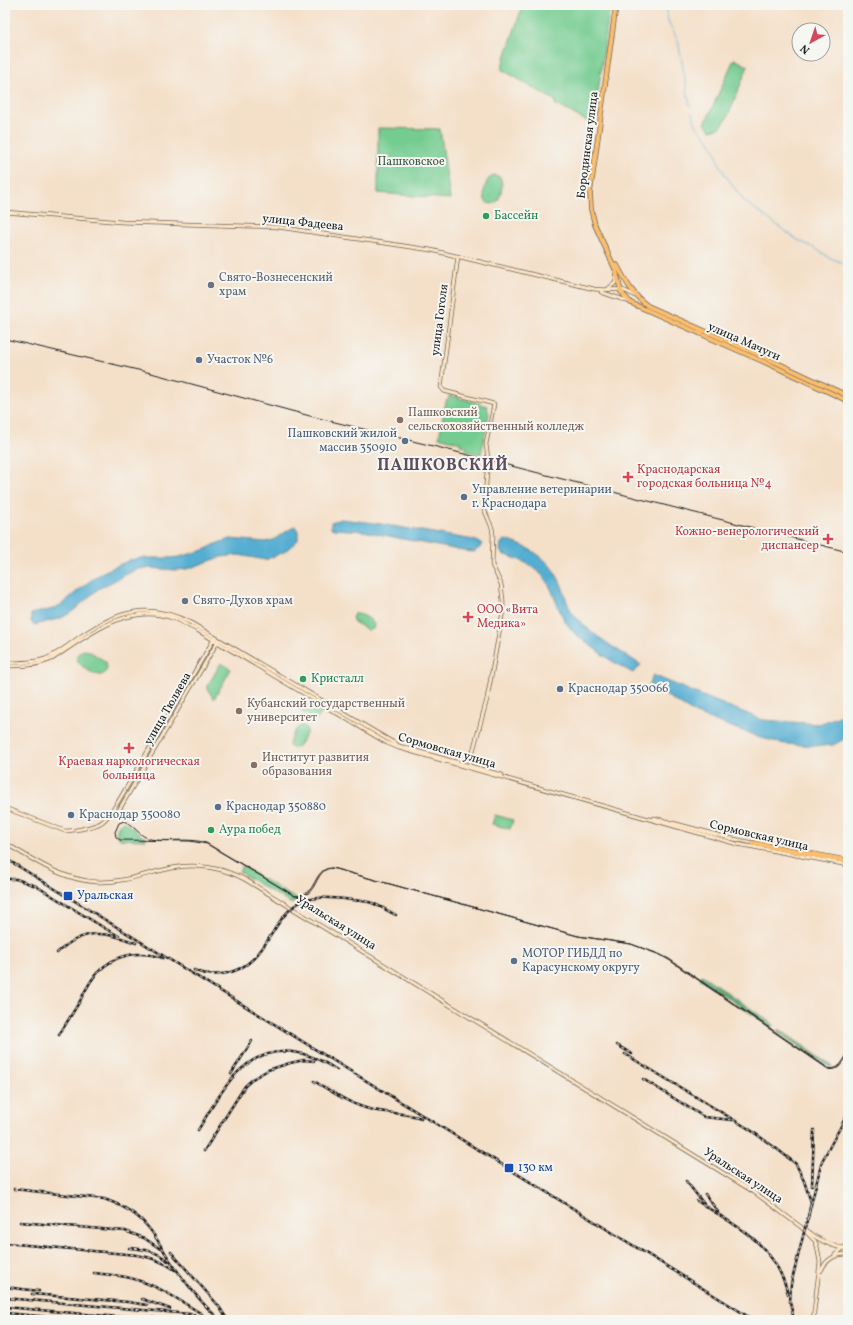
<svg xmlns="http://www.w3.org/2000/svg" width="853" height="1325" font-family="Vollkorn,serif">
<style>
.green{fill:#75cc90;stroke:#487456}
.forest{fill:#60b07a;stroke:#3e664b}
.water{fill:#54aed1;stroke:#386576}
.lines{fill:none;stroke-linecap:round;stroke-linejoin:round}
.stream{stroke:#54aed1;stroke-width:1}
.secondary-casing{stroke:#686159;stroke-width:4.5}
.primary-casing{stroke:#686159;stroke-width:5.5}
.highway-casing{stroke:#686159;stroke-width:6}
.secondary{stroke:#fde5c5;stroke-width:3}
.primary{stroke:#fbbe6e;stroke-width:4}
.highway{stroke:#fbbe6e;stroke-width:5}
.tram{stroke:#1c1c1c;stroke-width:1}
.rail-casing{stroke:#1c1c1c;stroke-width:2.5}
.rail{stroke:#f6f6f2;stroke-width:1;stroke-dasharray:3;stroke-linecap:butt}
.leisure-dot{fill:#2e9e5b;stroke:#f6f6f2;stroke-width:1.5}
.worship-dot{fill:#6b7280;stroke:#f6f6f2;stroke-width:1.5}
.service-dot{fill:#5c6f8a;stroke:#f6f6f2;stroke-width:1.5}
.education-dot{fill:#8d6e63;stroke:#f6f6f2;stroke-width:1.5}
.health-dot{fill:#e0444e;stroke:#f6f6f2;stroke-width:1.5}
.transit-dot{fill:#1a4fb4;stroke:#f6f6f2;stroke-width:1.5}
.labels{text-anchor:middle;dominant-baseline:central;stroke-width:4;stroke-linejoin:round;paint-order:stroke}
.street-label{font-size:12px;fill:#1c1c1c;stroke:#f6f6f2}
.park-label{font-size:12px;fill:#3b5a45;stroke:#f6f6f2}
.leisure-label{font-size:12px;fill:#27864d;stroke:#f6f6f2;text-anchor:start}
.worship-label{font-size:12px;fill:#5b616d;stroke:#f6f6f2;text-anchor:start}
.service-label{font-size:12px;fill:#4e5e75;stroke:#f6f6f2;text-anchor:start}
.education-label{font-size:12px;fill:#785e54;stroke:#f6f6f2;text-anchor:start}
.health-label{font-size:12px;fill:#be3a42;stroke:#f6f6f2;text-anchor:start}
.transit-label{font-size:12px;fill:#164399;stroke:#f6f6f2;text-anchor:start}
.district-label{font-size:16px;font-weight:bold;letter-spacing:1px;fill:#5d4d5e;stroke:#f6f6f2}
</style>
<rect width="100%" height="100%" fill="#f6f6f2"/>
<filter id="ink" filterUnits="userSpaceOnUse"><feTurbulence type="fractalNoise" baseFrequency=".025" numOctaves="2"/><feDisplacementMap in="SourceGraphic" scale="8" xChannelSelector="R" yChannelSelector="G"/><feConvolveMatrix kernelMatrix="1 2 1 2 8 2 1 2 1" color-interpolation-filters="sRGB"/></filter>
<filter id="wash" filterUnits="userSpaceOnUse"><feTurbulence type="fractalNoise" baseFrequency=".012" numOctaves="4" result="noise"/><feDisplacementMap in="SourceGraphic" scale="16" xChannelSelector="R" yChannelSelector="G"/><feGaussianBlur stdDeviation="0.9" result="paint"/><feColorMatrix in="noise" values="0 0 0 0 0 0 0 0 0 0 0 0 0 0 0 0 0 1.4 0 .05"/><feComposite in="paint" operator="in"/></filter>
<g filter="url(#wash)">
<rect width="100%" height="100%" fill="#f4e0c9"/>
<!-- green -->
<g class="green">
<polygon points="523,5 610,5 595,114 594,115 592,124 555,104 556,101 501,69"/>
<polygon points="734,59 748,66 727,118 721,127 711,130 705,124"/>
<polygon points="378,128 440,129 450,199 378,193"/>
<path d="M494,175l6,2c5,7 0,34 -14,25 -5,-7 0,-25 8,-27z"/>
<polygon points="449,395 487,406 489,414 481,454 466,451 467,447 460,445 461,443 439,437 446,401 449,399"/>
<path d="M354,614c7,-1 18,5 20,11l-1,4 -5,1 -14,-8 -2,-4z"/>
<path d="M84,650l5,1 17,11 1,6c-1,4 -3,6 -6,7 -7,1 -38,-17 -17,-25z"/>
<polygon points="221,663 231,669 214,699 208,690 208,685"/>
<polygon points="305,702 322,712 316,721 300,711"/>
<path d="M301,725l5,2 1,5 -9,15 -6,1 -3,-2c0,-7 7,-18 12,-21z"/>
<polygon points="495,815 513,820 510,829 492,824"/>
<path d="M123,822l3,1 17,14 3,1v2l-26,-1c-6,-4 -3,-9 -1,-15z"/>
<polygon points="242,866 291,896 297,898 294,903 290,903 239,872"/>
</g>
<!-- forest -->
<g class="forest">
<polygon points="702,975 774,1025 772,1028 700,979"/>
<polygon points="779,1029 832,1066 830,1067 825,1064 777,1032"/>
</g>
<!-- water -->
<g class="water">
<polygon points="341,519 375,523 474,540 481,543 482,546 474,552 463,551 363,531 334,529 331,528 331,522"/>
<polygon points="295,526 298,531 298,540 284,552 265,560 239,555 221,557 187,569 175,570 150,568 137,569 98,589 72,612 61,618 35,625 31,622 31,614 53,609 62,604 86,584 103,572 130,560 141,558 168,558 179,557 204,550 218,543 230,539 266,542 273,540"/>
<path d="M505,540c26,7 46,19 57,46 4,11 5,21 13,30 17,20 44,34 66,49l-8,8c-17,-9 -33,-19 -48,-32 -5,-4 -11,-7 -14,-12 -12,-13 -14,-29 -22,-44 -11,-19 -27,-25 -47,-31l-2,-4 1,-7z"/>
<polygon points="653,675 705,697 763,720 819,724 845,714 848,715 848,737 833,745 822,746 785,744 762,738 696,714 649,685"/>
</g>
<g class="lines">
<!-- stream -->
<g class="stream">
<polyline points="666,5 668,21 678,41 690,106"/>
<polyline points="692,113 697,127 709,140 716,152 718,161 726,176 744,201 796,239 818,250 828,257 848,265"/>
</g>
</g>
</g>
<g filter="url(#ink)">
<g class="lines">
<defs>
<g id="secondary">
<path d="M5,212l117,10 156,5 153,23 163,39c18,3 24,-4 41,7"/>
<polyline points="458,256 441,387 444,391 494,404 486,444 488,459 484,509 492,528 493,535 492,565 501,584 503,600 503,611 487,699 469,766"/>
<polyline points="608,289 615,283 616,277"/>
<polyline points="601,292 630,302"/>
<path d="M5,663c13,0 27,0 40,-4 13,-5 25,-15 36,-23 38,-26 68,-34 110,-13l208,123 103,29"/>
<path d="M5,666c17,0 32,0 47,-7 35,-23 75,-57 120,-41 9,3 16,8 25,12l190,113 12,5 338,96 111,21"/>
<path d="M5,808l60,23c6,0 10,-1 16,-2 24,-5 23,-7 37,-27l96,-163"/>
<polyline points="110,813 119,810 218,641"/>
<polyline points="654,818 729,838 753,843"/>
<path d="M5,843c29,17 57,37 92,39 26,1 50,-9 75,-14 25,-5 52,0 74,12l508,312 47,35 14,14 2,5 3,16 -7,58"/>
<path d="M805,1229c13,11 26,18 43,20"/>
<polyline points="835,1255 848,1244"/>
<path d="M821,1271c5,-12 15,-17 27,-17"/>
</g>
<g id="primary">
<polyline points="616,5 593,173 590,193 591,209 595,225 616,271 621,292 631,303 771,365 848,401"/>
<path d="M617,265c8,15 16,31 31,41l125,55 75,35"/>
</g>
<polyline id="highway" points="753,843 848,861"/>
</defs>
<!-- secondary casing -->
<use href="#secondary" class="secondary-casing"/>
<!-- primary casing -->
<use href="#primary" class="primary-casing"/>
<!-- highway casing -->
<use href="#highway" class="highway-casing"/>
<!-- secondary -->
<use href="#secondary" class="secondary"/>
<!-- primary -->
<use href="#primary" class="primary"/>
<!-- highway -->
<use href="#highway" class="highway"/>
<!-- tram -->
<g class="tram">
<polyline points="5,339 151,373 310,416 433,446 848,552"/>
<path d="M848,1053c-5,8 -9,18 -20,15l-159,-109 -10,-5 -28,-10 -53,-8 -246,-68c-20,0 -14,29 -37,28l-89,-53c-18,-6 -38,0 -56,-4 -11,-3 -16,-14 -26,-18l-5,2 -4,9 1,5 4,3 70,1 17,3 88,52c24,3 18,-27 37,-28l246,68 53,8 29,11 9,5 159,109c11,3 15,-7 20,-15"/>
</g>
<defs>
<g id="rail">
<polyline points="5,858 754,1320"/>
<polyline points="5,879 16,879 36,886 106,929 119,936"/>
<path d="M57,953c26,-25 48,-22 79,-10"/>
<path d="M194,970c19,9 44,4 59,-11 17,-16 22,-38 41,-53 16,-12 42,-8 59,-6 6,1 13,1 19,3 8,3 16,8 24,12"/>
<path d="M59,1035c7,-11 14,-23 21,-34 5,-10 10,-21 18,-29 17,-18 41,-22 65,-14"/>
<polyline points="617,1045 632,1054"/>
<polyline points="625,1054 749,1129 777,1149 796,1164 804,1181 811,1202 808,1218"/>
<polyline points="231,1074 252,1041"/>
<polyline points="643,1079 704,1117 732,1120"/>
<path d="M314,1081c17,10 35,23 55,28 17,5 36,3 52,9"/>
<path d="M198,1130c11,-18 22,-38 36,-54 31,-34 68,-29 103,-6"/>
<polyline points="204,1151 238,1097 245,1086 254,1078 268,1070 290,1063 304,1060 314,1061"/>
<polyline points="686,1181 704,1204"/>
<polyline points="812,1186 814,1130"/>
<path d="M14,1189l90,10c15,5 32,14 43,27 9,10 15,22 22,33 13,19 34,46 51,61"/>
<polyline points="705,1194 718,1212"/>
<path d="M697,1201c40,26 78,42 91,93"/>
<polyline points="20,1222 125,1231 144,1238 159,1248"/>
<path d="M5,1243l132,12c14,2 27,7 38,15"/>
<path d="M129,1248c15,1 28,3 39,13"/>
<polyline points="171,1252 218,1305 227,1319"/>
<path d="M94,1273c15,2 31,2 46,8 22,7 42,21 62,33"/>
<polyline points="5,1287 39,1291"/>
<polyline points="32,1294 128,1302 147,1305"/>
<polyline points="5,1298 190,1314 208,1320"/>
<polyline points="142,1299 170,1309"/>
<polyline points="5,1307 154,1320"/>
<polyline points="5,1313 83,1320"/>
<polyline points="149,1317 165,1320"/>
<polyline points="794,1320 790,1302 791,1284 822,1161 848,1113"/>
</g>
</defs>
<!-- rail casing -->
<use href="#rail" class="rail-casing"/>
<!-- rail -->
<use href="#rail" class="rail"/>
</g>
</g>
<!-- markers -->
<g class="leisure-dot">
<circle cx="486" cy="216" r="4"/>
<circle cx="303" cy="679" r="4"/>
<circle cx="211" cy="830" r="4"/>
</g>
<g class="worship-dot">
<circle cx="211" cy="285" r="4"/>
<circle cx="185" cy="601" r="4"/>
</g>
<g class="service-dot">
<circle cx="199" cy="360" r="4"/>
<circle cx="405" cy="441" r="4"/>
<circle cx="464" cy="497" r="4"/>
<circle cx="560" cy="689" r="4"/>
<circle cx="218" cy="807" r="4"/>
<circle cx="71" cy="815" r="4"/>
<circle cx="514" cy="961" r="4"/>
</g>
<g class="education-dot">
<circle cx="400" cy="420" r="4"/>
<circle cx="239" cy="711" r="4"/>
<circle cx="254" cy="765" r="4"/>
</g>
<g class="health-dot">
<path d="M626 471h4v4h4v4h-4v4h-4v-4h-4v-4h4z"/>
<path d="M826 533h4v4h4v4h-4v4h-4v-4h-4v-4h4z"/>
<path d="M466 611h4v4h4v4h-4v4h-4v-4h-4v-4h4z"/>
<path d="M127 742h4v4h4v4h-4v4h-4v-4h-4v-4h4z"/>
</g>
<g class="transit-dot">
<rect x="63" y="891" width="10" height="10" rx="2"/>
<rect x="504" y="1163" width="10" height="10" rx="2"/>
</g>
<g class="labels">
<!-- street labels -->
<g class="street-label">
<text transform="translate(588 145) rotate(-83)">Бородинская улица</text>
<text transform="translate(303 223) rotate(6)">улица Фадеева</text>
<text transform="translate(440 320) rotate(-83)">улица Гоголя</text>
<text transform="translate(744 342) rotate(24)">улица Мачуги</text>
<text transform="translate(168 709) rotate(-60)">улица Тюляева</text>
<text transform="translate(447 751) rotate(16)">Сормовская улица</text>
<text transform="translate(759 836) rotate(13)">Сормовская улица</text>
<text transform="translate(336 923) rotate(32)">Уральская улица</text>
<text transform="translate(743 1176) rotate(33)">Уральская улица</text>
</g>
<!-- park labels -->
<g class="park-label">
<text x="411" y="162">Пашковское</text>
</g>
<!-- leisure labels -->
<g class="leisure-label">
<text x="494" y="216">Бассейн</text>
<text x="311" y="679">Кристалл</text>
<text x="219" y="830">Аура побед</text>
</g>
<!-- worship labels -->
<g class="worship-label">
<text x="219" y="278">Свято-Вознесенский<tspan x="219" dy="14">храм</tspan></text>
<text x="193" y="601">Свято-Духов храм</text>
</g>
<!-- service labels -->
<g class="service-label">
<text x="207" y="360">Участок №6</text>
<text x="397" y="434" text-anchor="end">Пашковский жилой<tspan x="397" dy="14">массив 350910</tspan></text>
<text x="472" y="490">Управление ветеринарии<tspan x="472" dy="14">г. Краснодара</tspan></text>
<text x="568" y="689">Краснодар 350066</text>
<text x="226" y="807">Краснодар 350880</text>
<text x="79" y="815">Краснодар 350080</text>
<text x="522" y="954">МОТОР ГИБДД по<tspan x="522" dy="14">Карасунскому округу</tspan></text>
</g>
<!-- education labels -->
<g class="education-label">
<text x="408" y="413">Пашковский<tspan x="408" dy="14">сельскохозяйственный колледж</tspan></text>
<text x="247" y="704">Кубанский государственный<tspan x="247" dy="14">университет</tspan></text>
<text x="262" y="758">Институт развития<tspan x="262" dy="14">образования</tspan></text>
</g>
<!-- health labels -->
<g class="health-label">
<text x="637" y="470">Краснодарская<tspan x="637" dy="14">городская больница №4</tspan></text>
<text x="819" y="532" text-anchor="end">Кожно-венерологический<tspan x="819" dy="14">диспансер</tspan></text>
<text x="477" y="610">ООО «Вита<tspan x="477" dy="14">Медика»</tspan></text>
<text x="129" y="762" text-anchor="middle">Краевая наркологическая<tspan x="129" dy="14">больница</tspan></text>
</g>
<!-- transit labels -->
<g class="transit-label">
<text x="77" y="896">Уральская</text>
<text x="518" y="1168">130 км</text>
</g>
<!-- district labels -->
<g class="district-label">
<text x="443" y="466">ПАШКОВСКИЙ</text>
</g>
</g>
<!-- margin -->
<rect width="853" height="1325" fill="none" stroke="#f6f6f2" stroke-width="20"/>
<!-- north arrow -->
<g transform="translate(811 42) rotate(220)"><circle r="19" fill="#f6f6f2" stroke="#9f9f9c"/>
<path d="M0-3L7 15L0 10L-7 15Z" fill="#d1495b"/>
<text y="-6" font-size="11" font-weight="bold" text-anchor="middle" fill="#1c1c1c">N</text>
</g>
</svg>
